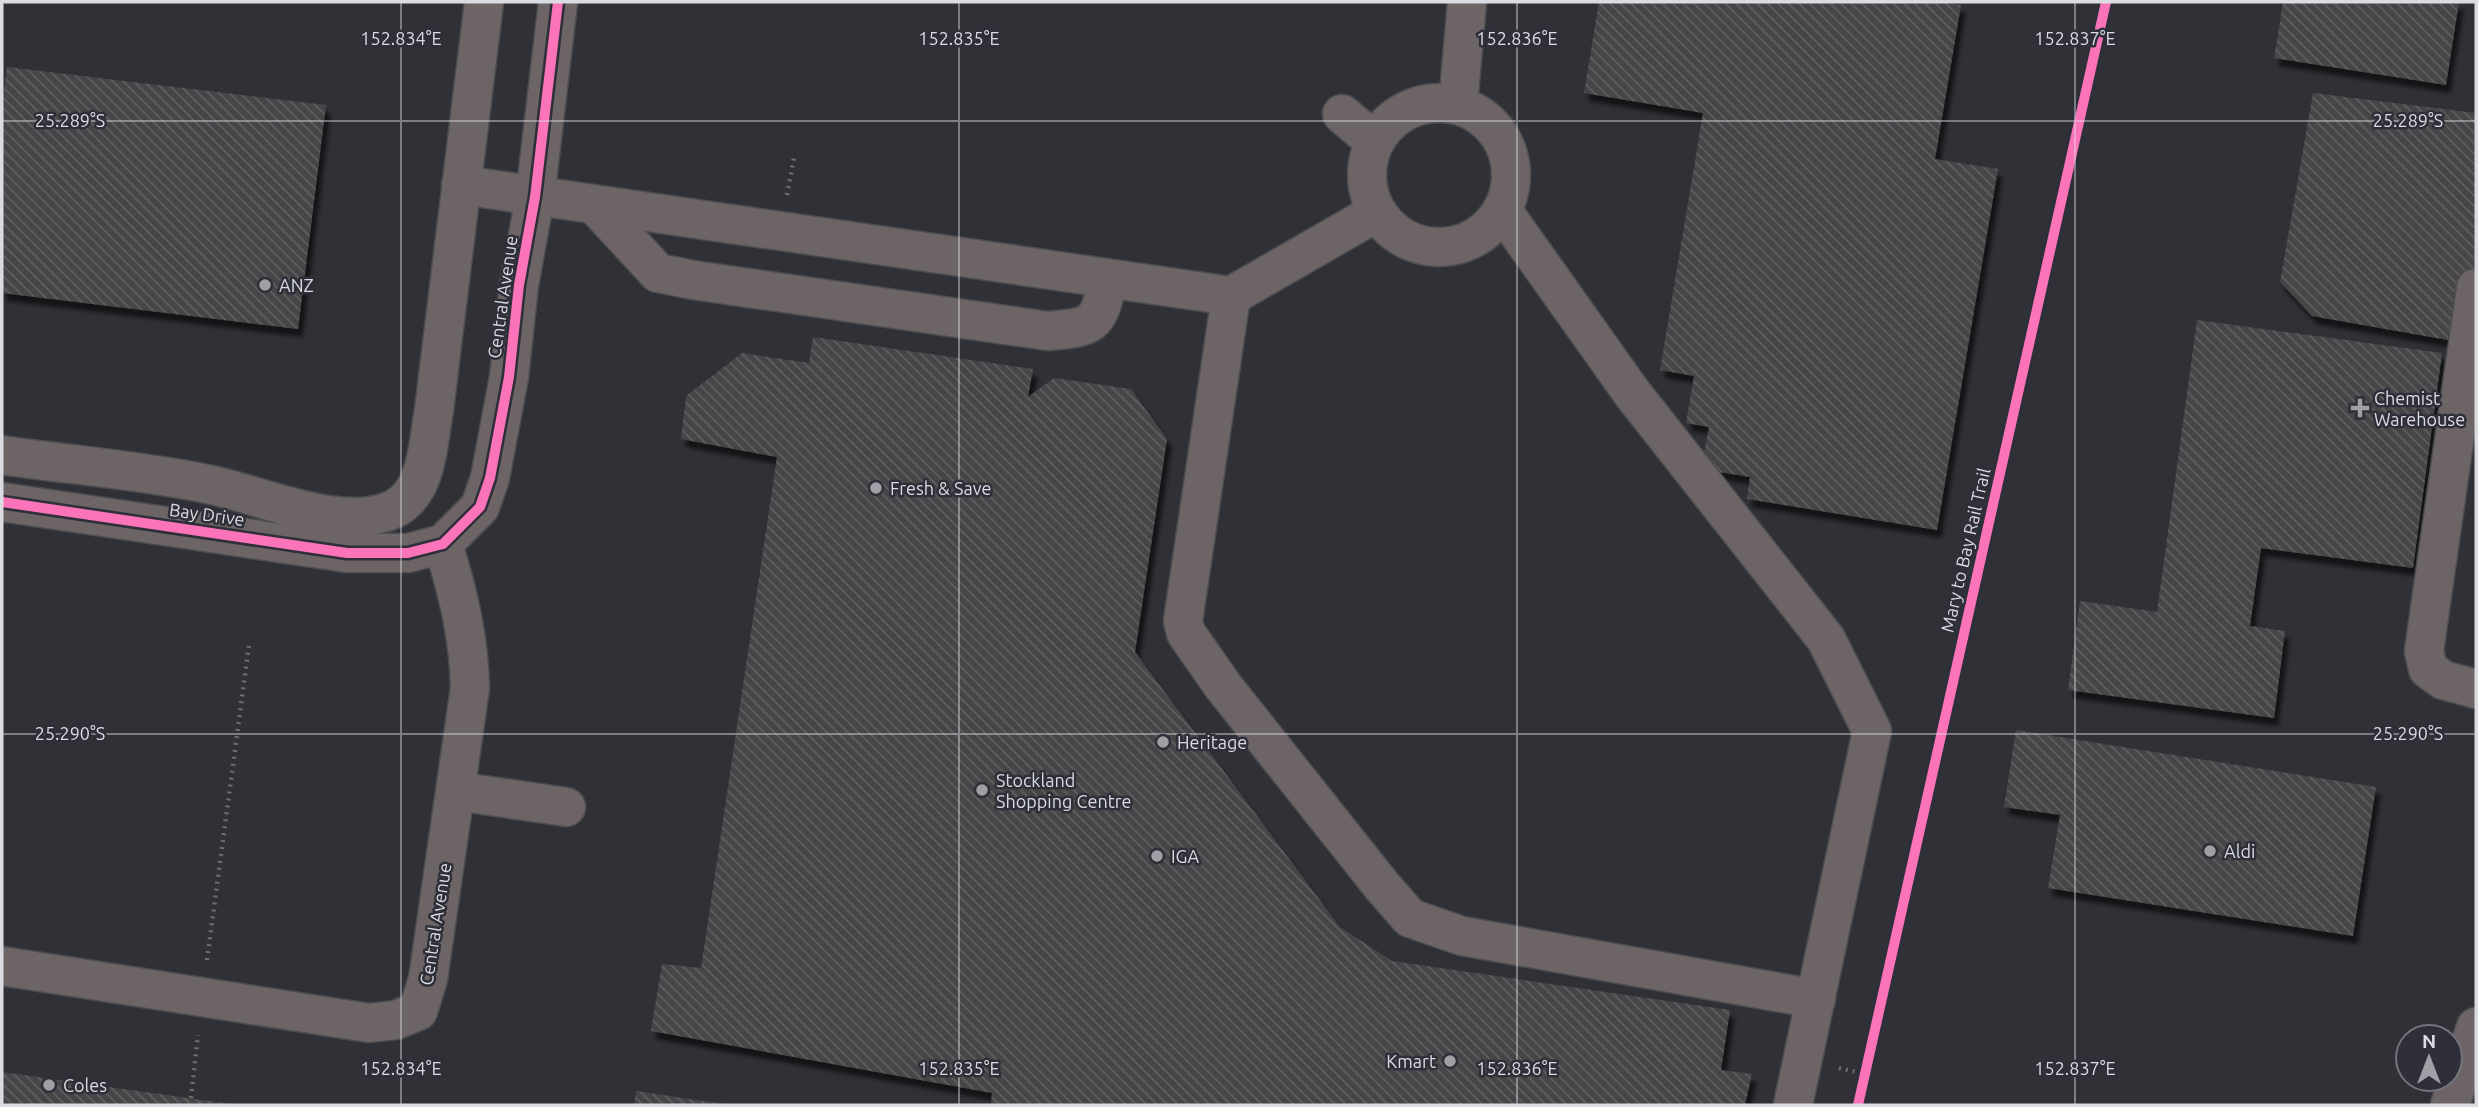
<svg xmlns="http://www.w3.org/2000/svg" width="2478" height="1107" font-family="Ubuntu,sans-serif">
<style>
.building{fill:url(#building-back-hatch);filter:url(#shadow)}
.lines{fill:none;stroke-linecap:round;stroke-linejoin:round}
.minor-casing{stroke:#4c4d51;stroke-width:41}
.major-casing{stroke:#4c4d51;stroke-width:41}
.path{stroke:#706c6e;stroke-width:4.5;stroke-dasharray:2 5;stroke-linecap:butt}
.minor{stroke:#6d6466;stroke-width:38}
.major{stroke:#6d6468;stroke-width:38}
.cycleway-casing{stroke:#2e2f38;stroke-width:15}
.cycleway{stroke:#fb73b8;stroke-width:10}
.ticks{fill:none;stroke:#dbdce2;stroke-width:2;stroke-opacity:0.45}
.poi-dot{fill:#9fa0a6;stroke:#2e2f38;stroke-width:2.5}
.labels{text-anchor:middle;dominant-baseline:central;stroke-width:5;stroke-linejoin:round;paint-order:stroke}
.poi-label{font-size:18px;fill:#dbdce2;stroke:#2e2f38;text-anchor:start}
.street-label{font-size:18px;fill:#dbdce2;stroke:#2e2f38}
.ticks-label{font-size:18px;text-anchor:middle;fill:#dbdce2;stroke:#2e2f38;stroke-width:5;stroke-linejoin:round;paint-order:stroke}
</style>
<defs>
<pattern id="building-back-hatch" width="6" height="6" patternUnits="userSpaceOnUse" patternTransform="scale(1.75)"><rect width="6" height="6" fill="#464547"/><path d="M-1 5l2 2M0 0l6 6M5-1l2 2" fill="none" stroke="#605f61"/></pattern>
<filter id="shadow"><feDropShadow dx="4.5" dy="8" stdDeviation="2" flood-color="#0009"/></filter>
</defs>
<rect width="100%" height="100%" fill="#303136"/>
<!-- building -->
<g class="building">
<polygon points="1599,2 1939,2 1961,5 1935,159 1998,169 1937,530 1747,499 1750,477 1701,469 1709,427 1686,423 1694,376 1660,370 1703,113 1584,93"/>
<polygon points="2283,2 2459,2 2446,85 2274,58"/>
<polygon points="7,67 326,105 298,329 2,293 2,107"/>
<polygon points="2313,93 2476,113 2476,265 2465,343 2312,316 2280,282"/>
<polygon points="2197,320 2442,353 2413,568 2261,548 2250,626 2285,631 2274,718 2068,690 2080,601 2157,612"/>
<polygon points="813,337 1033,369 1028,397 1054,378 1131,389 1167,439 1135,652 1340,927 1392,961 1730,1010 1721,1070 1752,1074 1745,1105 991,1105 992,1093 651,1031 662,964 701,968 777,457 681,439 686,396 742,353 809,363"/>
<polygon points="2016,730 2376,787 2353,936 2048,888 2060,815 2004,807"/>
<polygon points="2,1072 231,1104 231,1105 2,1105"/>
<polygon points="636,1091 724,1104 724,1105 634,1105"/>
</g>
<g class="lines">
<defs>
<g id="minor">
<circle cx="1439" cy="175" r="72"/>
<polyline points="1458,105 1467,2"/>
<polyline points="1342,114 1375,142"/>
<polyline points="461,185 1231,296 1377,212"/>
<path d="M595,205l63,68 35,7 355,51c46,-4 50,-5 60,-51"/>
<polyline points="1502,210 1632,393 1826,639 1872,731 1793,1105"/>
<polyline points="2476,288 2424,651 2428,669 2443,680 2476,689"/>
<polyline points="1231,296 1183,621 1186,633 1223,686 1382,886 1410,918 1462,936 1816,999"/>
<path d="M2,455c68,10 138,15 205,29 53,10 135,50 187,25 34,-17 34,-67 40,-99l50,-408"/>
<polyline points="2,502 347,553 408,553 443,544 480,507 490,478 509,377 519,285 535,197 558,2"/>
<polyline points="456,791 566,807"/>
<path d="M2,966l367,57 27,-3 22,-9 10,-32 42,-291c-1,-51 -12,-95 -27,-144"/>
</g>
<polyline id="major" points="2450,1105 2476,1027"/>
</defs>
<!-- minor casing -->
<use href="#minor" class="minor-casing"/>
<!-- major casing -->
<use href="#major" class="major-casing"/>
<!-- path -->
<g class="path">
<polyline points="787,195 794,158"/>
<polyline points="207,960 249,645"/>
<polyline points="1839,1068 1865,1074"/>
<polyline points="191,1098 198,1035"/>
</g>
<!-- minor -->
<use href="#minor" class="minor"/>
<!-- major -->
<use href="#major" class="major"/>
<defs>
<g id="cycleway">
<polyline points="2,502 347,553 408,553 443,544 480,507 490,478 509,377 519,285 535,197 558,2"/>
<polyline points="1858,1105 2106,2"/>
</g>
</defs>
<!-- cycleway casing -->
<use href="#cycleway" class="cycleway-casing"/>
<!-- cycleway -->
<use href="#cycleway" class="cycleway"/>
</g>
<!-- ticks -->
<path class="ticks" d="M401,2v1103M959,2v1103M1517,2v1103M2075,2v1103M2,121h2474M2,734h2474"/>
<!-- markers -->
<g class="poi-dot">
<circle cx="265" cy="285" r="7"/>
<path d="M2356.5 397.5h7v7h7v7h-7v7h-7v-7h-7v-7h7z"/>
<circle cx="876" cy="488" r="7"/>
<circle cx="1163" cy="742" r="7"/>
<circle cx="982" cy="790" r="7"/>
<circle cx="2210" cy="851" r="7"/>
<circle cx="1157" cy="856" r="7"/>
<circle cx="1450" cy="1061" r="7"/>
<circle cx="49" cy="1085" r="7"/>
</g>
<g class="labels">
<!-- poi labels -->
<g class="poi-label">
<text x="279" y="285">ANZ</text>
<text x="2374" y="398">Chemist<tspan x="2374" dy="21">Warehouse</tspan></text>
<text x="890" y="488">Fresh &amp; Save</text>
<text x="1177" y="742">Heritage</text>
<text x="996" y="780">Stockland<tspan x="996" dy="21">Shopping Centre</tspan></text>
<text x="2224" y="851">Aldi</text>
<text x="1171" y="856">IGA</text>
<text x="1436" y="1061" text-anchor="end">Kmart</text>
<text x="63" y="1085">Coles</text>
</g>
<!-- street labels -->
<g class="street-label">
<text transform="translate(502 297) rotate(-82)">Central Avenue</text>
<text transform="translate(207 514) rotate(8)">Bay Drive</text>
<text transform="translate(1965 550) rotate(-77)">Mary to Bay Rail Trail</text>
<text transform="translate(435 924) rotate(-81)">Central Avenue</text>
</g>
</g>
<g class="ticks-label">
<text x="401" y="45">152.834°E</text>
<text x="959" y="45">152.835°E</text>
<text x="1517" y="45">152.836°E</text>
<text x="2075" y="45">152.837°E</text>
<text x="70" y="127">25.289°S</text>
<text x="2408" y="127">25.289°S</text>
<text x="70" y="740">25.290°S</text>
<text x="2408" y="740">25.290°S</text>
<text x="401" y="1075">152.834°E</text>
<text x="959" y="1075">152.835°E</text>
<text x="1517" y="1075">152.836°E</text>
<text x="2075" y="1075">152.837°E</text>
</g>
<!-- border -->
<rect width="2478" height="1107" fill="none" stroke="#dbdce2" stroke-width="7"/>
<!-- north arrow -->
<g transform="translate(2429 1058)"><circle r="33" fill="#2e2f38" stroke="#73747c" stroke-width="2"/>
<path d="M0-5L12 26L0 18L-12 26Z" fill="#9fa0a6"/>
<text y="-10" font-size="19" font-weight="bold" text-anchor="middle" fill="#dbdce2">N</text>
</g>
</svg>
